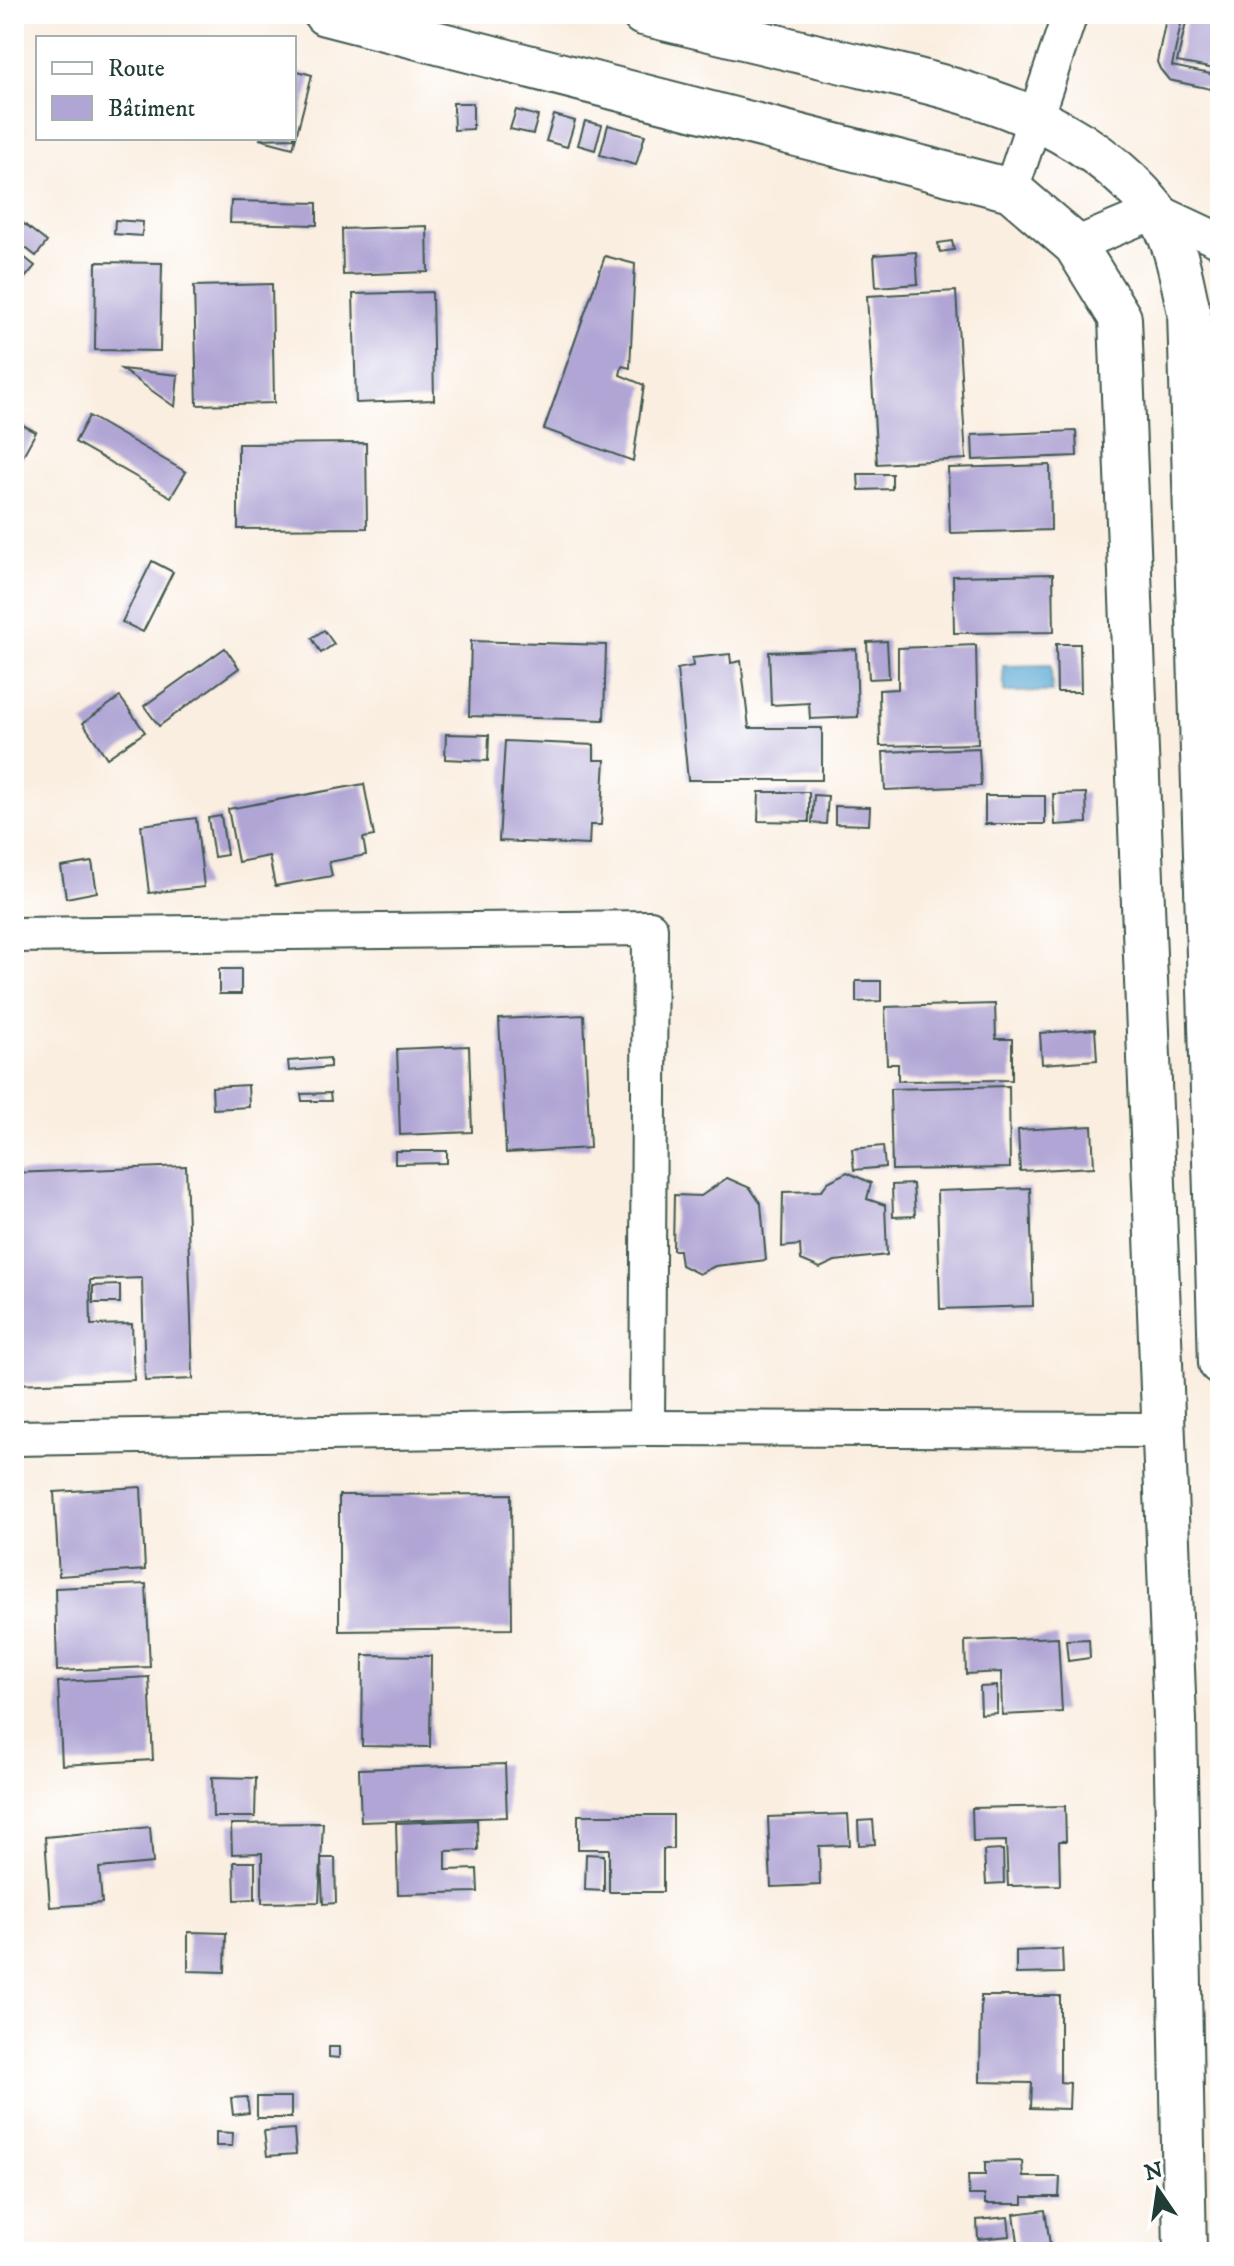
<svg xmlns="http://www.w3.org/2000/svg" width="1234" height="2266" font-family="'IM FELL DW Pica',serif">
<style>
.water{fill:#58a8d3;stroke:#3c7284;stroke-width:2}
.building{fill:#b0a5d4}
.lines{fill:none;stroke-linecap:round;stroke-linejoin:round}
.minor-casing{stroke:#40584e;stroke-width:38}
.tertiary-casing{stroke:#40584e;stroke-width:46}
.minor{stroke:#fff;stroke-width:34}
.tertiary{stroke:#fff;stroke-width:42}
</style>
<rect width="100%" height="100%" fill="#fff"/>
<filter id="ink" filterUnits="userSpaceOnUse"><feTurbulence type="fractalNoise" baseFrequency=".0125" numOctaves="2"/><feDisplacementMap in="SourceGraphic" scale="16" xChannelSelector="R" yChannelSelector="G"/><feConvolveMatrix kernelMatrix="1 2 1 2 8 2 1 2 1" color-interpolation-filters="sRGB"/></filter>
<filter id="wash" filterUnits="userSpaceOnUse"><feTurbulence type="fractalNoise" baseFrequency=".006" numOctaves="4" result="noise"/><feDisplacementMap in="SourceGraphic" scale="32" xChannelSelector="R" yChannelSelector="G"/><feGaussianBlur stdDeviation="1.8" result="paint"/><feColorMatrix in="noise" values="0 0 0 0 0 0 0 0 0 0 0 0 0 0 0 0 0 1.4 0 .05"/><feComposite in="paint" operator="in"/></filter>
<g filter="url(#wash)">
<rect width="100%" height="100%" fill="#faeee0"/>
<!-- water -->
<polygon class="water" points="1051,665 1052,692 1004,692 1003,666"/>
<g id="blocks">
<!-- building -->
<g class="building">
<polygon points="1167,14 1183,14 1172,66 1220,76 1220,91 1169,80 1160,69 1157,62"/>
<polygon points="1188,14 1220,14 1220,70 1177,62"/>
<polygon points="294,70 312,75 293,148 259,139 294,138"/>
<polygon points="453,103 473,103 473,129 454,130"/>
<polygon points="516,110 538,116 533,134 510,129"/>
<polygon points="554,115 575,121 567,147 546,141"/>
<polygon points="585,121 602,125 595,150 578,145"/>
<polygon points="608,125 645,135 636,165 600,155"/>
<polygon points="231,201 317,203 317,225 230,223"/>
<polygon points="115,220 143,222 142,236 114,234"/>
<polygon points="20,221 47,242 36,256 14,239 14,229"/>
<polygon points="427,226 428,272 343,275 342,229"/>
<polygon points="952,241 954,250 940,252 938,243"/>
<polygon points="14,249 35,266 14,291"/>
<polygon points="916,252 918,284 876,287 874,255"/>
<polygon points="605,256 635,264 630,368 622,366 620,375 644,385 633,461 544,429"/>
<polygon points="96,262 162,263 160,351 95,350"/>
<polygon points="272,284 274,403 197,405 194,286"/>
<polygon points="956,291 966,459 877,464 867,296"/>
<polygon points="432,292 434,400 356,403 353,294"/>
<polygon points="121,369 178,375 175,407"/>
<polygon points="89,416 186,472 171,497 75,442"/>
<polygon points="17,422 36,432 14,472 14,428"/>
<polygon points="1076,431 1077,456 973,460 972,435"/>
<polygon points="366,443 367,528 238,529 238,444"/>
<polygon points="1050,465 1051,530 950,533 948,468"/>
<polygon points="858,474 892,474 892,489 859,490"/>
<polygon points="152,561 173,572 143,632 122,622"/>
<polygon points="1053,574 1054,632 954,633 953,576"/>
<polygon points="324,630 334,644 321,653 312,638"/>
<polygon points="471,641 606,645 604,720 469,716"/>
<polygon points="887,641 889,678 869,679 867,642"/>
<polygon points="1056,644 1080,644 1081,692 1057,692"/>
<polygon points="976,645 978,744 880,746 879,690 898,689 898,648"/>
<polygon points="225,648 239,668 159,726 144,706"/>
<polygon points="856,649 858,717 810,719 809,703 771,705 769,652"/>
<polygon points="730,654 731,663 741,661 749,728 822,728 822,780 688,780 677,669 693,666 692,658"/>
<polygon points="120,697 145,732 107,758 83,723"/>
<polygon points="446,734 489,735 488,761 445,759"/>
<polygon points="505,741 594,745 594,760 605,760 601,825 590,825 589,845 499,841"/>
<polygon points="979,748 981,786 885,790 883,752"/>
<polygon points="364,784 374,836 363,838 366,855 329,862 332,876 275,886 269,856 238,862 228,809"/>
<polygon points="759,792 809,792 809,822 758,821"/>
<polygon points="1086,793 1087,823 1055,825 1053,794"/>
<polygon points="814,795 828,796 826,824 812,823"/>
<rect x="985" y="796" width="60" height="28"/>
<polygon points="835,806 870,807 869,825 835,824"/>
<polygon points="221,816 227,855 214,857 208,818"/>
<polygon points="196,818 204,887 149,893 141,825"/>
<polygon points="92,862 97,892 66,898 61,867"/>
<rect x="219" y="969" width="22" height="25"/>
<polygon points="856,981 881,981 881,1001 856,1002"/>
<polygon points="995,1004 996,1039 1012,1039 1012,1080 898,1081 898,1064 887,1064 885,1007"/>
<polygon points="584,1015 590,1148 506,1153 499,1019"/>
<polygon points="1095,1029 1097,1060 1042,1064 1040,1033"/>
<polygon points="469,1046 472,1132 400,1135 397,1049"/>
<polygon points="330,1058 330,1067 289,1071 288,1061"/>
<polygon points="248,1085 249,1107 213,1109 212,1087"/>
<polygon points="1009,1086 1010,1168 892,1170 890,1089"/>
<polygon points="330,1093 331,1101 302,1101 301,1094"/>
<polygon points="1092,1126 1094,1167 1020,1171 1018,1130"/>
<polygon points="883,1146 885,1167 854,1170 852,1149"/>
<polygon points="395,1151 447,1151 447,1163 395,1164"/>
<polygon points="186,1166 193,1379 145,1381 142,1278 90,1280 91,1325 132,1324 134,1380 14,1384 14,1173"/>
<polygon points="847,1172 871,1183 867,1199 885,1205 887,1255 835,1261 820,1268 801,1260 800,1245 782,1247 783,1192 821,1191 828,1182"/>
<polygon points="727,1178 750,1188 761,1204 766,1260 715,1266 699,1274 681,1265 679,1250 673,1250 674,1195 701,1196"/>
<polygon points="913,1184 915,1216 893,1217 892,1185"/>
<polygon points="1030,1188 1033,1306 940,1309 937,1191"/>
<polygon points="120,1285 120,1303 93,1303 93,1286"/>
<polygon points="141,1487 145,1570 59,1576 54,1492"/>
<polygon points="511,1494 512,1629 339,1631 339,1495"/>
<polygon points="146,1584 150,1667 57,1671 55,1588"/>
<polygon points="1058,1637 1062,1712 1002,1715 1001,1672 966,1674 965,1641"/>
<polygon points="1089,1639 1090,1658 1068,1661 1066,1640"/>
<polygon points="363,1655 431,1656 430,1747 362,1746"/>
<polygon points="149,1677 153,1760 62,1765 58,1682"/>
<polygon points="997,1686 997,1713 981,1714 980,1687"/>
<polygon points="505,1764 507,1817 361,1822 359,1769"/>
<polygon points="212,1777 256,1778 255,1817 213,1817"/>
<polygon points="1065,1806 1066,1841 1059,1841 1060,1885 1008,1886 1006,1841 973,1842 972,1808"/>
<polygon points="848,1814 850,1845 819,1846 820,1885 771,1887 768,1817"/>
<polygon points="578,1815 673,1815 673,1849 663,1849 663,1892 609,1892 609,1849 578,1849"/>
<polygon points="477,1820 478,1850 446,1851 446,1870 477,1869 478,1892 398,1894 396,1823"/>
<polygon points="873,1820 875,1844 859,1845 858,1821"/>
<polygon points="323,1823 319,1902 262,1903 262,1853 232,1854 231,1824"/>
<polygon points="150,1827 153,1863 99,1868 102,1903 50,1907 45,1837"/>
<polygon points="1003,1850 1004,1883 986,1884 984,1851"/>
<polygon points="586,1854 604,1855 604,1891 585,1890"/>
<polygon points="321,1858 335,1858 336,1903 323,1904"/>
<polygon points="234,1862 255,1862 255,1899 235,1900"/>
<polygon points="188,1932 226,1933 225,1972 188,1971"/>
<polygon points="1062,1949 1063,1973 1016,1974 1016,1951"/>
<polygon points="981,1996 1060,1996 1060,2082 1070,2083 1069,2109 1031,2108 1032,2083 980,2082"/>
<polygon points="329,2047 339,2047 339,2058 329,2057"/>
<polygon points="247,2097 249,2113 233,2115 231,2098"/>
<rect x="257" y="2097" width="34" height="21"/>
<polygon points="294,2129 296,2154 267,2156 264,2131"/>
<polygon points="216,2132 233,2133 232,2146 216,2146"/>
<polygon points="1022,2161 1023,2177 1060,2177 1059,2197 1023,2197 1023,2204 985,2204 985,2195 969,2195 968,2175 985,2175 985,2162"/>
<polygon points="1045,2210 1051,2252 975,2252 975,2249 1018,2242 1014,2214"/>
<polygon points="1008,2217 1010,2236 978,2239 977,2220"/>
</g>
</g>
</g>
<g filter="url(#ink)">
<use href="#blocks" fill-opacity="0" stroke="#40584e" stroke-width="2"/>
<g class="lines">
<defs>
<g id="minor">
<polyline points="1011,190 1070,14"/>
<polyline points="1075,245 1156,211 1220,241"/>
<polyline points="14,935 650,928 647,1428"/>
<polyline points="14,1438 647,1428 1165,1430"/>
</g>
<g id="tertiary">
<polyline points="325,14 1011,190 1075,245 1120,318 1175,1720 1185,2252"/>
<path d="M643,14c67,16 134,32 200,48 114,27 234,50 311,147 22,27 27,70 35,103l31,1051"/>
</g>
</defs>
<!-- minor casing -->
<use href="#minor" class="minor-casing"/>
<!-- tertiary casing -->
<use href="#tertiary" class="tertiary-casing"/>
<!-- minor -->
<use href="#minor" class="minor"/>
<!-- tertiary -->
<use href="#tertiary" class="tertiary"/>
</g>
</g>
<!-- margin -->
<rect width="1234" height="2266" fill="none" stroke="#fff" stroke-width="48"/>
<!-- legend -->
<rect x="36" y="36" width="260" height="104" fill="#ffffff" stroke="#a5b1ae" stroke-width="2"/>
<rect x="52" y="62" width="40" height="12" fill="#ffffff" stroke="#a5b1ae" stroke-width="2"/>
<text x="108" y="76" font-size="24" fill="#1f3d34">Route</text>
<rect x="52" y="96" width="40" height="24" fill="#b0a5d4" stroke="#a5b1ae" stroke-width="2"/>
<text x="108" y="116" font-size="24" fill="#1f3d34">Bâtiment</text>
<!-- north arrow -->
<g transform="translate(1158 2190) rotate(347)" stroke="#ffffff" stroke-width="6" paint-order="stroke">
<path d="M0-6L14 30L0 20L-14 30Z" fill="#1f3d34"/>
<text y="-12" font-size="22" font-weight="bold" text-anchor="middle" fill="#1f3d34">N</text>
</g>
</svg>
